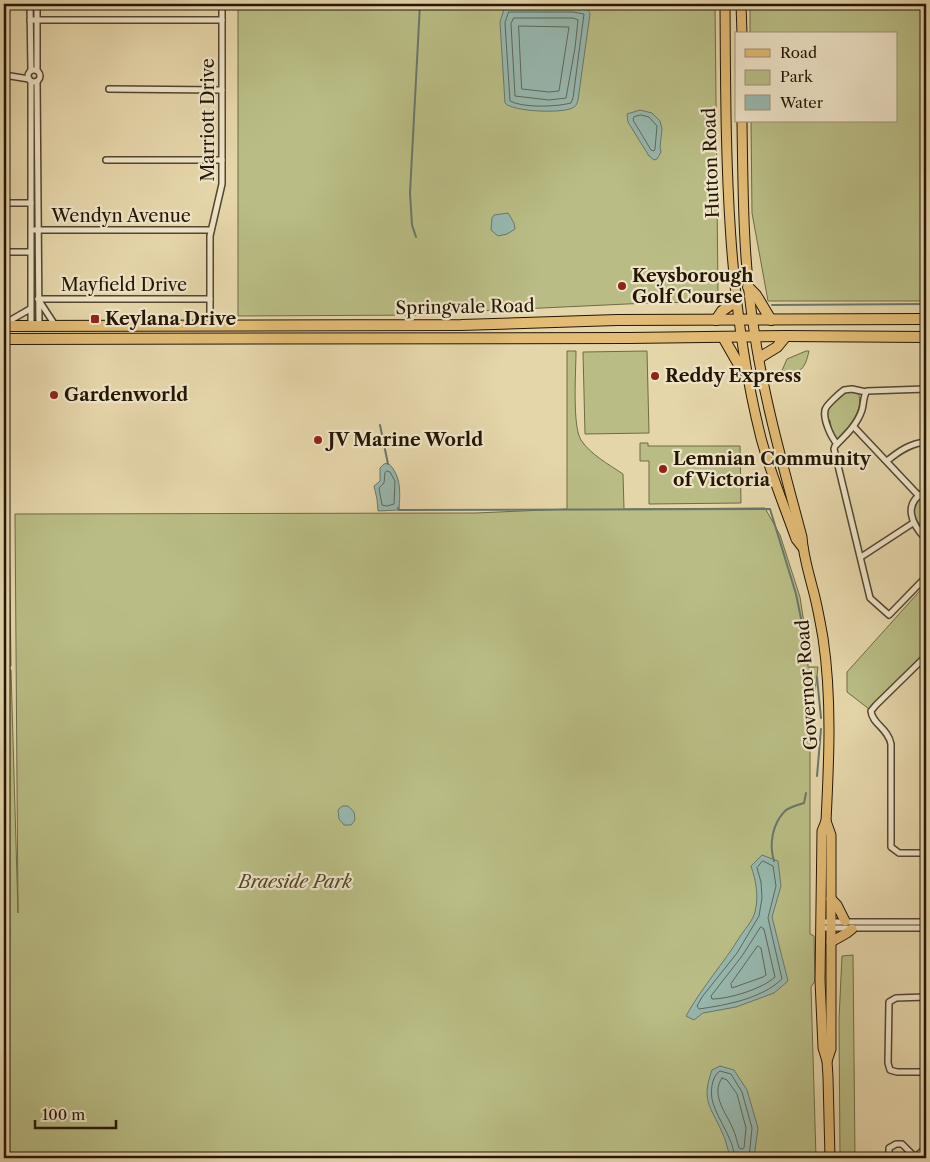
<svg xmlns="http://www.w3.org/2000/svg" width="930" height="1162" font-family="'Libre Caslon Text',serif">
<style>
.green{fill:#b9bd85;stroke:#6e6a44}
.water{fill:#97b8af;stroke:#69776a}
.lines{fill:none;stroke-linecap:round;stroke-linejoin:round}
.shore{stroke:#5e6759;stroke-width:1}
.stream{stroke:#69776a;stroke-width:2}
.street-casing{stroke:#54462d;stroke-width:8}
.primary-casing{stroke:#241603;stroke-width:11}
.highway-casing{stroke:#241603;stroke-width:12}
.street{stroke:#eee4c8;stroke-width:5}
.primary{stroke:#e2bb75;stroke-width:9}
.highway{stroke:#e2bb75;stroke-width:10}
.poi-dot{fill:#8f2418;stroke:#eee4c8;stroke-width:2}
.labels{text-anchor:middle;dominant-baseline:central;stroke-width:4.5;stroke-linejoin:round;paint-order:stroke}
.street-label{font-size:18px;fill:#241603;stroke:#eee4c8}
.poi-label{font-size:18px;font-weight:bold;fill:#241603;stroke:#eee4c8;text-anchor:start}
.park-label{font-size:18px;font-style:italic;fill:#51482a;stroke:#eee4c8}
</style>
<rect width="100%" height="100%" fill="#e5d6aa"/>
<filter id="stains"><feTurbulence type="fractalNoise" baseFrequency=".004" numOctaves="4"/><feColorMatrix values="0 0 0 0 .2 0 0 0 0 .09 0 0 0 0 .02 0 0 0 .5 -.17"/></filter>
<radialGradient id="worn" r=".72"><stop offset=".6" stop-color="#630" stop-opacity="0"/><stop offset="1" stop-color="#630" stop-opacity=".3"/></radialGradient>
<!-- green -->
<g class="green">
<polygon points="238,4 715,4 718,293 704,302 648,303 457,312 455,310 433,311 429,315 238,316"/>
<polygon points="750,4 926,4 926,301 768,301 752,213 751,121 896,121 896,34 750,34"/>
<path d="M567,351h9c0,19 -4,75 5,89 9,14 27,24 42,34l1,35 141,-1 15,27 20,62 7,46 1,24h10l-8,68v199l4,2 1,45 -4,6 5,171h-812v-488h7l7,243 -3,-399 461,-1 91,-4z"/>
<polygon points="647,351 649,433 585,434 583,352"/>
<path d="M806,351h3c-4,18 -8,21 -25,27l-4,-3 7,-16z"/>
<path d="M844,392h14c7,18 -10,36 -21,47l-4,-1 -3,-18h-2l-2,-10 17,-15 -1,-2z"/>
<polygon points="640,443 648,443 648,446 740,446 741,503 649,504 649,461 640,461"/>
<polygon points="926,495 926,536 913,513 918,500"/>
<polygon points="4,514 9,514 11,666 4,666"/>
<polygon points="926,584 926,651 869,709 847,692 847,672"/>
<polygon points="853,955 855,1158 840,1158 839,1019 842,956"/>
</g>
<!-- water -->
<g class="water">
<path d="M510,7c16,0 63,-3 75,2 4,1 4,2 5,5l-12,86c-1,3 -1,5 -4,7 -8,7 -62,5 -69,-4l-5,-81 4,-13z"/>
<polygon points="640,110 652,113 660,121 662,129 660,147 661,152 657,159 654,160 649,156 628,122 627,114"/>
<polygon points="508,213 514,223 515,229 507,234 498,236 491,230 492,218 494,215"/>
<path d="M388,463c14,13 12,30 11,47l-21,1 -1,-12 -3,-13 6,-5v-13l4,-4z"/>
<polygon points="342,806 348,806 354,812 355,820 351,825 344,825 339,819 338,810"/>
<path d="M762,855l16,6 3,25 -9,31 16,64 -14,12 -38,14 -33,6 -9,7 -8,-4c16,-29 38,-53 55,-81 5,-7 12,-15 14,-23 4,-16 1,-31 -4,-46z"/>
<path d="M720,1066l14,4 13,20 11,38 -4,30h-24c-2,-8 -4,-18 -8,-26 -12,-27 -21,-31 -10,-62z"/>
</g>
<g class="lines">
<!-- shore -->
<g class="shore">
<path d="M509,12h64l11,2 -11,84 -2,5c-15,4 -48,5 -61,-2l-5,-78z"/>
<polygon points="514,18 573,18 578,20 575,48 566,98 549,100 515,96 511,24"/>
<polygon points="519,26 569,27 559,91 549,92 522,89"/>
<polygon points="641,115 649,117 657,126 655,149 654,151 651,150 633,120 634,117"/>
<polygon points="387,471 390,472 395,481 394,504 387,506 382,505 379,488 384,483 385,473"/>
<path d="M763,861l10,5 3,20 -8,32 14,61c-21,20 -56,26 -83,30l-2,-3 5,-9 35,-44 22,-37 3,-18 -1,-16 -4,-14z"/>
<path d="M761,927l3,2 11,48c-13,12 -46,22 -63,22l-1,-3 31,-40z"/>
<polygon points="758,946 761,948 766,975 763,977 732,988 731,984"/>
<path d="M722,1078l5,2 10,14 9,34 -2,20 -2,1 -3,-1c-2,-6 -3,-13 -6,-19 -6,-15 -23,-34 -11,-51z"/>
<path d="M735,1158c-2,-20 -16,-36 -22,-55 -3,-9 -2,-27 7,-32l11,3 11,18 10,36 -3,30"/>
</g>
<!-- stream -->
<g class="stream">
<polyline points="416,237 412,225 410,193 420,4"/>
<polyline points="772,305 926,304"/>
<polyline points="380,425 388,464"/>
<polyline points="398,508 399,510 770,509 796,594 806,643"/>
<polyline points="817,677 821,718"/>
<polyline points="817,776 821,729"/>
<path d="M774,861c-5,-16 -2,-37 11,-50 4,-4 13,-6 19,-8l2,-10"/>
</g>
<defs>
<g id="street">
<polyline points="30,4 31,70"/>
<polyline points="30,20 222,20"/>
<circle cx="34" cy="76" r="6"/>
<polyline points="37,70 37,4"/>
<polyline points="4,75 29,79"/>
<polyline points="31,81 31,326"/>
<polyline points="37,81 39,326"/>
<polyline points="109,89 222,90"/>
<polyline points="106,160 222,160"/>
<polyline points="4,203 31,203"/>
<polyline points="34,230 211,230"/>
<polyline points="4,252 30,252"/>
<polyline points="38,299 210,299"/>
<polyline points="38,299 55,325"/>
<polyline points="4,324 30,309"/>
<polyline points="210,325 210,236 222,184 222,4"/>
<path d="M926,389l-59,2c-4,5 -3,12 -5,19 -5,15 -16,25 -27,36l-1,3 36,149 19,17 37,-38"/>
<polyline points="854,427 919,496"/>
<path d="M837,444c-6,-7 -14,-24 -12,-34 1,-5 15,-17 19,-20l8,-1 14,3"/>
<path d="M887,461c12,-10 24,-18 39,-19"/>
<path d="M926,491c-24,12 -15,33 0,48"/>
<polyline points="861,557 913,523"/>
<path d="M926,656l-50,49 -5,6c1,13 17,17 20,33v103l8,6h27"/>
<polyline points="820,922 926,922"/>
<polyline points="820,928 926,928"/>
<polyline points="926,997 896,998 889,1002 888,1063 890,1070 897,1072 926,1072"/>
<polyline points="889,1158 889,1148 896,1144 902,1144 915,1157"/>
<polyline points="914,1158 926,1148"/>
</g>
<g id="primary">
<path d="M725,4c1,146 0,291 36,434 9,34 23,67 35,101l7,9"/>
<polyline points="741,4 742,34"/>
<path d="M742,121c1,70 1,140 12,209 10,70 30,139 48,207 1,17 6,33 10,49 5,17 8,35 11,52 9,60 6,123 3,183l-4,10 -2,149 3,68 4,13 1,16 2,81"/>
<polyline points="826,821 831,835 831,1049 827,1061"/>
<polyline points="831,899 837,905 845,921"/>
<polyline points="831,942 847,933 852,929"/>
</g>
<g id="highway">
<polyline points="748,287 756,295 771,320"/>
<polyline points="716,320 722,311 736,301"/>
<polyline points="4,326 461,325 617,320 926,319"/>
<polyline points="723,337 739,365 748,375"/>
<polyline points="4,339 628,338 786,336 926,337"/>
<polyline points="759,358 777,347 786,336"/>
</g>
</defs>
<!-- street casing -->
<use href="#street" class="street-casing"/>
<!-- primary casing -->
<use href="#primary" class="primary-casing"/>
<!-- highway casing -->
<use href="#highway" class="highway-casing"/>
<!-- street -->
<use href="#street" class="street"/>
<!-- primary -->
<use href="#primary" class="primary"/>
<!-- highway -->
<use href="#highway" class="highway"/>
</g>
<!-- markers -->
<g class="poi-dot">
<circle cx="622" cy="286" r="5"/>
<rect x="90" y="314" width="10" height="10" rx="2.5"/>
<circle cx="655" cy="376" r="5"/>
<circle cx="54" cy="395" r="5"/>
<circle cx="318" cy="440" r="5"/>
<circle cx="663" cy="469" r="5"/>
</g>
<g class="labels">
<!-- street labels -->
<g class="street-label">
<text transform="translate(208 120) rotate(-90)">Marriott Drive</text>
<text transform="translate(711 163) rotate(-92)">Hutton Road</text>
<text x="121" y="216">Wendyn Avenue</text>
<text x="124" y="285">Mayfield Drive</text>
<text transform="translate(465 307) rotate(-1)">Springvale Road</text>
<text transform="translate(807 685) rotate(-94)">Governor Road</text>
</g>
<!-- poi labels -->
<g class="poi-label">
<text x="632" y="276">Keysborough<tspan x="632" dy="21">Golf Course</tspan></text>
<text x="105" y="319">Keylana Drive</text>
<text x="665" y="376">Reddy Express</text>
<text x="64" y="395">Gardenworld</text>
<text x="328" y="440">JV Marine World</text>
<text x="673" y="459">Lemnian Community<tspan x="673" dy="21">of Victoria</tspan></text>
</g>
<!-- park labels -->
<g class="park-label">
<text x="295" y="882">Braeside Park</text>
</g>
</g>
<!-- margin -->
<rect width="930" height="1162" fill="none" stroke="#e5d6aa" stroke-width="20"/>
<rect x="5" y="5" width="920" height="1152" fill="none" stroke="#241603" stroke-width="2.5"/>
<rect x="10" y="10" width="910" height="1142" fill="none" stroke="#241603"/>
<!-- legend -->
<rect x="735" y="32" width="162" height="90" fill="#eee4c8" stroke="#9d9279"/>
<rect x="745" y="49" width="25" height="8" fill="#e2bb75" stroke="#9d9279"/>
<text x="780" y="58" font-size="15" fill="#241603">Road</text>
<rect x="745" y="70" width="25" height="15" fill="#b9bd85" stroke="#9d9279"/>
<text x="780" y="82" font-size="15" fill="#241603">Park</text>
<rect x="745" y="95" width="25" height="15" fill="#97b8af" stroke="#9d9279"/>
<text x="780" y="108" font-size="15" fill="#241603">Water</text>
<!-- scale -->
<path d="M35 1120v8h81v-8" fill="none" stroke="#241603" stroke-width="2.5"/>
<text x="42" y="1120" font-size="15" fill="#241603" stroke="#eee4c8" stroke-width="4" paint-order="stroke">100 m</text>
<rect width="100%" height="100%" filter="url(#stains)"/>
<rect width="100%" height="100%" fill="url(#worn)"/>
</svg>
